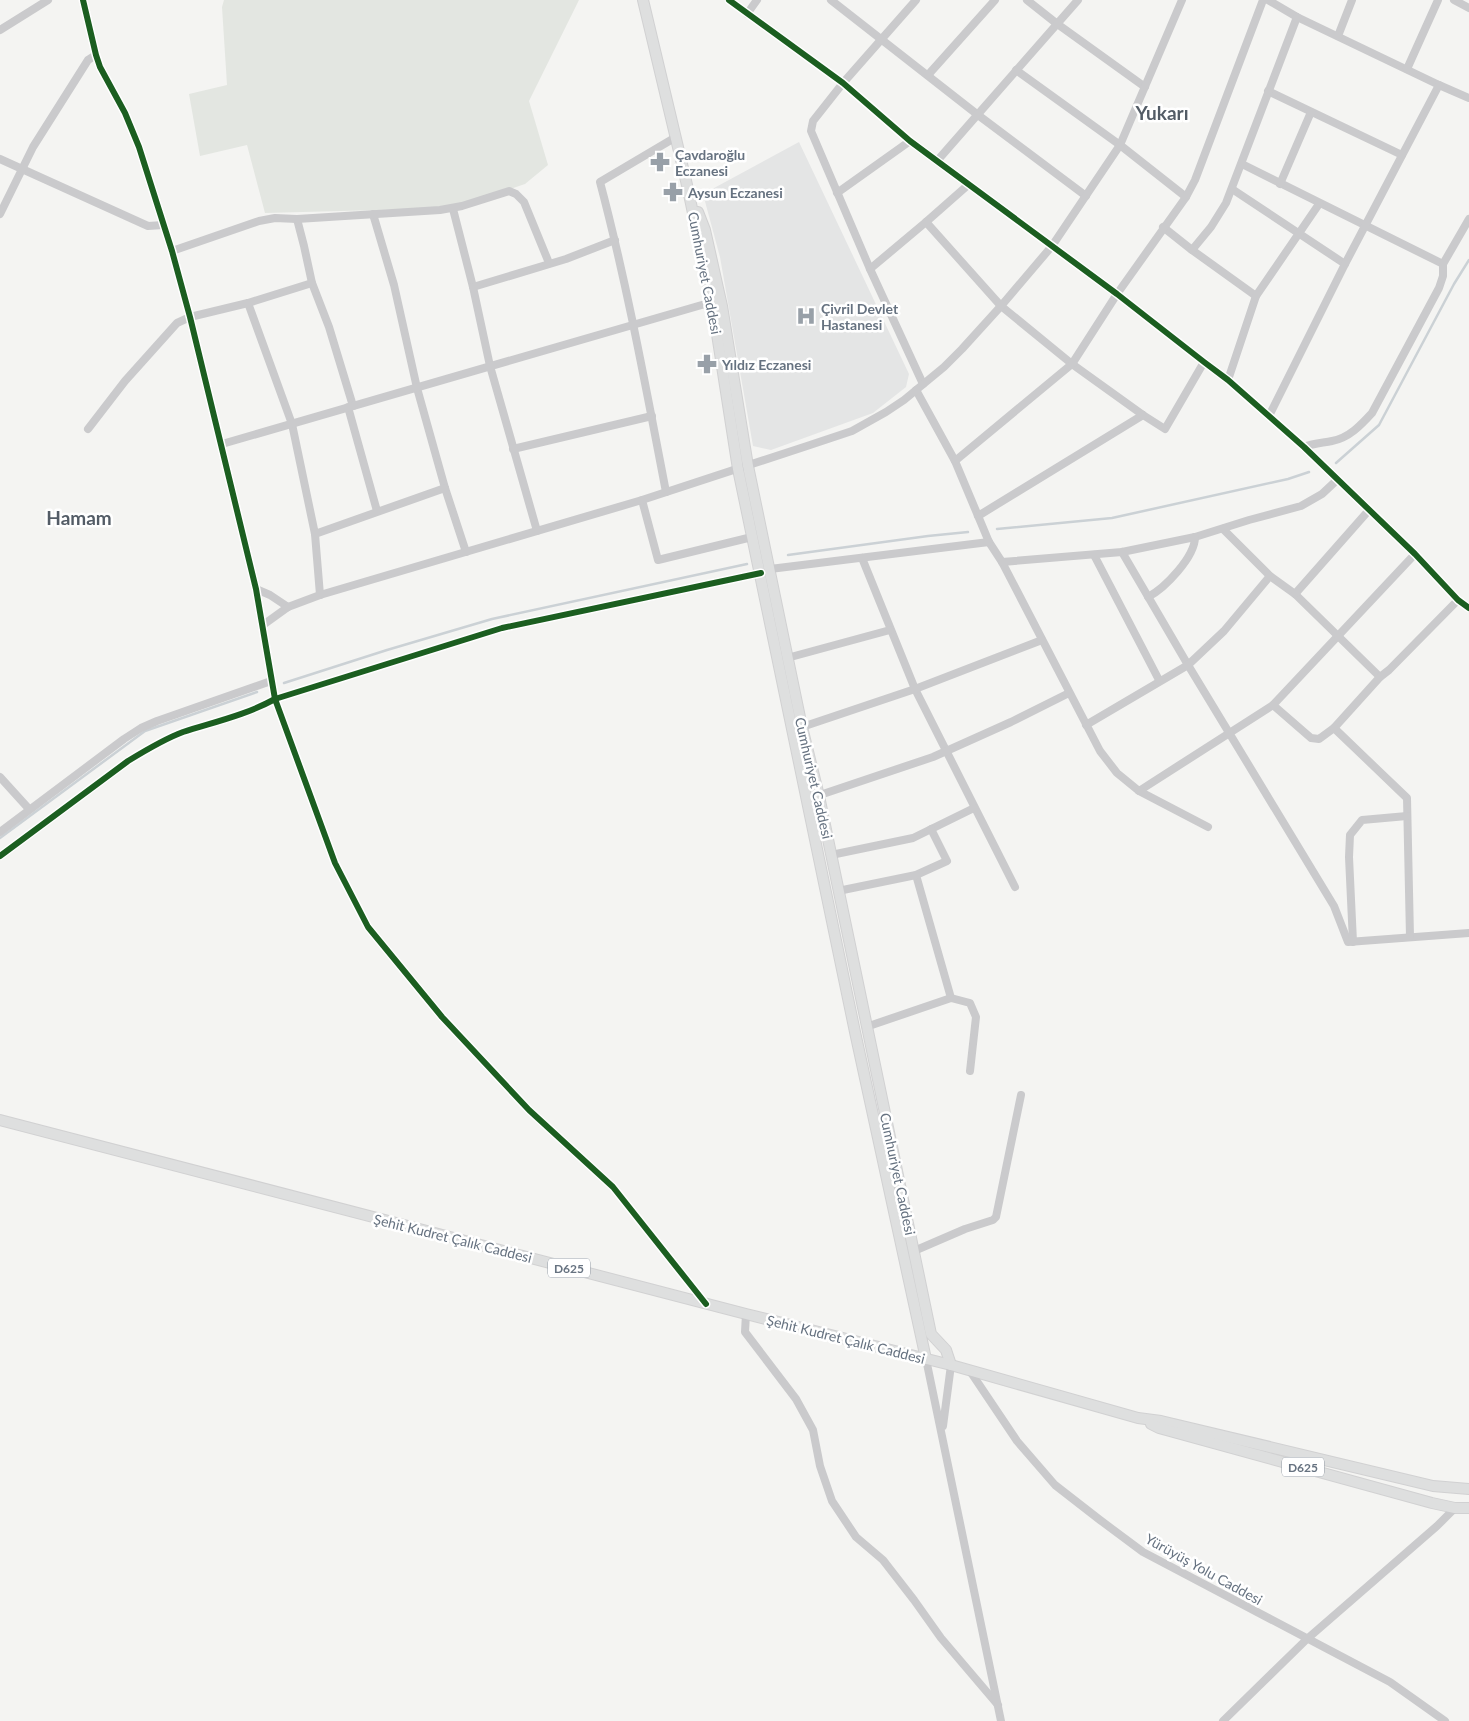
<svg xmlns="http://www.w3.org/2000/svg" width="1469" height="1721" font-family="Lato,sans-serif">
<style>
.built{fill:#e4e5e5}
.green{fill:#e3e6e1}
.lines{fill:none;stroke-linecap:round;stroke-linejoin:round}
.stream{stroke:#cbd1d5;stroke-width:2.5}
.major-casing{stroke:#d1d1d2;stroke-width:12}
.minor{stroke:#cacacc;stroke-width:8}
.major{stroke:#dedfdf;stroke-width:10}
.cycleway-casing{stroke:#fff;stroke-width:9}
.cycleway{stroke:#1b5e20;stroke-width:6}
.labels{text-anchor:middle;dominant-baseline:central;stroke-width:5;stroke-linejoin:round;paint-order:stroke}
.shield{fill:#fff;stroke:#949ca6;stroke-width:1}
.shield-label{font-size:12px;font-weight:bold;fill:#667280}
.poi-label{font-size:14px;font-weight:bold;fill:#667280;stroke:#fff;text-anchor:start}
.street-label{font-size:14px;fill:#667280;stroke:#fff}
.district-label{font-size:19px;font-weight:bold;fill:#535c66;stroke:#fff}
</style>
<rect width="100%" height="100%" fill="#f4f4f2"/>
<!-- built -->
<polygon class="built" points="799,142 909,374 906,387 873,413 771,450 753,446 720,257 703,194"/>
<!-- green -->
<polygon class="green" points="224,0 579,0 529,101 548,165 525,184 454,208 265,213 247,145 200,156 189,94 227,85 222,7"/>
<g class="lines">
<!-- stream -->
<g class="stream">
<polyline points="1336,463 1379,425 1454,284 1469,260"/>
<polyline points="997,529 1112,518 1288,479 1309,472"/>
<polyline points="788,555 928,536 968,532"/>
<polyline points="284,683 387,650 492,619 747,564"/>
<polyline points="0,838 145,731 257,692"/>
</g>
<defs>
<g id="major">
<polyline points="643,0 687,185 712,302 738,469 855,1032 926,1359"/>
<polyline points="698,212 705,230 722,306 748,466 802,727 819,796 931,1334 946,1350 951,1365"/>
<polyline points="0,1120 746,1314 951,1365 1138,1418 1161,1421 1433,1486 1469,1489"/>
<polyline points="1151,1424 1159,1428 1432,1503 1455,1508 1469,1508"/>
</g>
</defs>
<!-- major casing -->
<use href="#major" class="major-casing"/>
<!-- minor -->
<g class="minor">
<polyline points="83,0 96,55 100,67 125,113 139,147 172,251 190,317 256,589 275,699 502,628 761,573"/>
<polyline points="729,0 843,83 910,141 937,161 1117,294 1204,362 1228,380 1304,447 1415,554 1458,600 1469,608"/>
<polyline points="831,0 978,115 1086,196"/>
<polyline points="916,0 843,83 813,121 811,131 870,269 923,384"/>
<polyline points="1027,0 1056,23 1145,87"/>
<polyline points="1268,0 1297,17 1439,85 1469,98"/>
<polyline points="1454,0 1469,8"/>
<polyline points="747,14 757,0"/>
<polyline points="0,30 48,0"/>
<polyline points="1338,36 1352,0"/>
<polyline points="1407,69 1438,0"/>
<polyline points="1016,70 1120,145 1186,197"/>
<polyline points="928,75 995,0"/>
<polyline points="1268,91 1402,155"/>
<polyline points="0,159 148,226 163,225"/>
<polyline points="937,161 1078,0"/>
<polyline points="1242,164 1443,264"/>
<polyline points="1280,184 1311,112"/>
<polyline points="1232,189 1345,264"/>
<polyline points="837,193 910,141"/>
<polyline points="453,209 473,287 490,366 537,531"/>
<polyline points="0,214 33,147 88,60 96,55"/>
<polyline points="373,214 394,285 417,388 445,488 466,552"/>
<polyline points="297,219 304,246 312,283 329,327 353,406"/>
<polyline points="926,222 1001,306 1072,364 1143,415 1165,429 1204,362"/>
<polyline points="1163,227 1192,250 1256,296"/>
<polyline points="1192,250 1211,227 1226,203 1297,17"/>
<polyline points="172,251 259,221 275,218 297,219 440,210 462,206 509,191 516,194 524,202 549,263"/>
<polyline points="870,269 926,222 968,185"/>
<polyline points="473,287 566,259 615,240"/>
<polyline points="248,303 292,424 315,534 320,595"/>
<polyline points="1228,380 1256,296 1319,204"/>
<polyline points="916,390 955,461 989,542 1002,562 1100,751 1117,773 1139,791 1273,705 1415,554"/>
<polyline points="348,407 377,511"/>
<polyline points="1269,416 1345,264 1439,85"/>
<polyline points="88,429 125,381 177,323 190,317 248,303 312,283"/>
<polyline points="222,444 712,302"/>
<path d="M1304,447c10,-4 18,-4 28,-6 17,-3 29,-16 40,-28l67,-125 4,-12v-12l26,-45"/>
<polyline points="513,449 652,416"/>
<polyline points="955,461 1072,364 1117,294 1186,197 1195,180 1263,0"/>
<path d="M666,492c-20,-104 -39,-208 -66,-310l76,-45"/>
<polyline points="642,500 658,560 752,537"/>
<polyline points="978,516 1143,415"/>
<polyline points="1223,529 1270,576 1295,594 1380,677"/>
<polyline points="315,534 445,488"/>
<polyline points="1122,552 1188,665 1334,906 1348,942 1469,933"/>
<polyline points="1094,555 1159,680"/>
<polyline points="862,558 915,689 1015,887"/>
<polyline points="1002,562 1122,552 1195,537 1249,520 1301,506 1322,494 1337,480"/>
<polyline points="770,569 989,542"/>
<polyline points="256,589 270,595 288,607"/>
<polyline points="1295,594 1369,510"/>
<path d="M1148,597c17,-9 47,-40 47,-60"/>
<polyline points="263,625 288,607 320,595 642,500 810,445 852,431 886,412 904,400 944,367 962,349 1001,306 1052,246 1120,145 1182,0"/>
<polyline points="787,658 890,630"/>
<polyline points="1273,705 1311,738 1319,739 1334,728 1380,677 1389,670 1458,600"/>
<polyline points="1086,725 1188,665 1224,631 1270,576"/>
<polyline points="802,727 915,689 1042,640"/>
<polyline points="1334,728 1407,798 1410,937"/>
<polyline points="0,777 29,809"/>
<polyline points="1139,791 1208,827"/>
<polyline points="808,799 933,757 1011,722 1069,693"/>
<polyline points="0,832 124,739 141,728 157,721 271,681"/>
<polyline points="831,855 913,838 974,808"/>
<path d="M0,856l128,-95c18,-11 36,-22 55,-29 31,-10 63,-17 92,-33l60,164 33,64 74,90 87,93 84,77 93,117"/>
<polyline points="916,875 951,998"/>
<polyline points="838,891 916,875 947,861 931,829"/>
<polyline points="1353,942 1349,857 1350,835 1362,820 1407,816"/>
<polyline points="866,1027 951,998 970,1003 976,1017 970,1071"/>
<polyline points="914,1251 965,1229 993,1220 996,1217 1021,1095"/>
<polyline points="746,1314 745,1332 796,1399 813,1430 820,1466 832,1501 856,1537 883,1560 914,1600 941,1638 998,1705"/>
<polyline points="926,1359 1001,1721"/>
<polyline points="970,1371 1017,1441 1055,1485 1100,1520 1143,1552 1390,1682 1445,1721"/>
<polyline points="943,1426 951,1365"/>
<polyline points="1223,1721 1307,1639 1437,1526 1455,1508"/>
</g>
<!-- major -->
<use href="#major" class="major"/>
<defs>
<g id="cycleway">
<polyline points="83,0 96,55 100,67 125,113 139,147 172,251 190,317 256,589 275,699 502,628 761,573"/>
<polyline points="729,0 843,83 910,141 937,161 1117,294 1204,362 1228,380 1304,447 1415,554 1458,600 1469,608"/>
<path d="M0,856l128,-95c18,-11 36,-22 55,-29 31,-10 63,-17 92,-33l60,164 33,64 74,90 87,93 84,77 93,117"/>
</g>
</defs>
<!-- cycleway casing -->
<use href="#cycleway" class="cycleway-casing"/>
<!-- cycleway -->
<use href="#cycleway" class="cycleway"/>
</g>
<!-- icons -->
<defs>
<symbol id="pharmacy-bare" viewBox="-9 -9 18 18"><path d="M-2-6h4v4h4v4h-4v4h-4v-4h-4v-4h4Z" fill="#98a0a8" stroke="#fff" stroke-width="2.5" paint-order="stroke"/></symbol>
<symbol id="hospital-bare" viewBox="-9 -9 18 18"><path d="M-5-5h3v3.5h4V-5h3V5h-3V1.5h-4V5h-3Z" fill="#98a0a8" stroke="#fff" stroke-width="2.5" paint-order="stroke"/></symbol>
</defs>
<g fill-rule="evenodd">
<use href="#pharmacy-bare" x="646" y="148" width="28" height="28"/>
<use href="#pharmacy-bare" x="659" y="178" width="28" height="28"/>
<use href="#hospital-bare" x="792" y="302" width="28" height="28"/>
<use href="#pharmacy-bare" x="693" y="350" width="28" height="28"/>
</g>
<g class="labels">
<!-- shield labels -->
<g class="shield">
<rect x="548" y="1258.5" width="42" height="19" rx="4"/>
<rect x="1282" y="1457.5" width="42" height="19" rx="4"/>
</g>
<g class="shield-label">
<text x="569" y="1268">D625</text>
<text x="1303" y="1467">D625</text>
</g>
<!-- poi labels -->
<g class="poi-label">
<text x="675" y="154">Çavdaroğlu<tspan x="675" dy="16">Eczanesi</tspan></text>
<text x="688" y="192">Aysun Eczanesi</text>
<text x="821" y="308">Çivril Devlet<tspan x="821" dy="16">Hastanesi</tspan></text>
<text x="722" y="364">Yıldız Eczanesi</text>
</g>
<!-- street labels -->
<g class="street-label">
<text transform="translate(705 273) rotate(79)">Cumhuriyet Caddesi</text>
<text transform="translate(814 778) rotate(77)">Cumhuriyet Caddesi</text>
<text transform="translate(898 1174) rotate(78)">Cumhuriyet Caddesi</text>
<text transform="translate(453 1238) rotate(14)">Şehit Kudret Çalık Caddesi</text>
<text transform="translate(846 1339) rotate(14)">Şehit Kudret Çalık Caddesi</text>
<text transform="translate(1204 1569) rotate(29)">Yürüyüş Yolu Caddesi</text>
</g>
<!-- district labels -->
<g class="district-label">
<text x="1162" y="112">Yukarı</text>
<text x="79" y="517">Hamam</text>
</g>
</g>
</svg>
